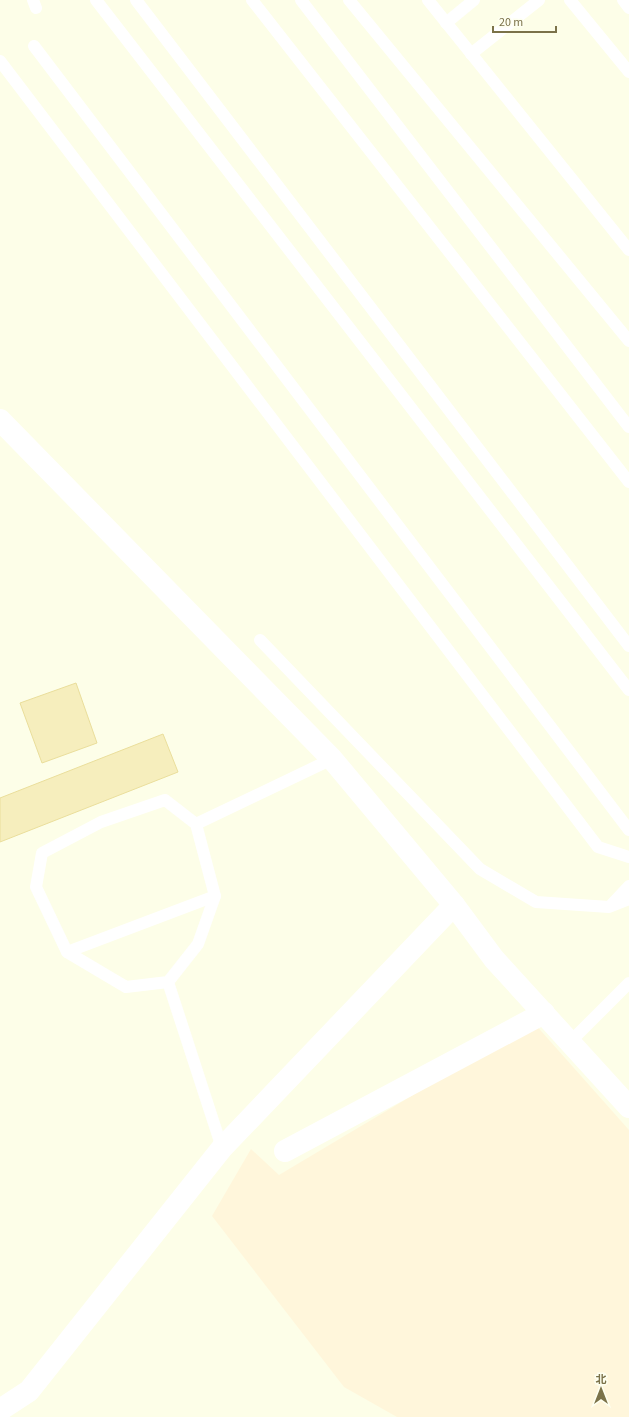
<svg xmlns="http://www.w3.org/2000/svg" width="629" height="1417" font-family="'Source Sans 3','Noto Sans SC',sans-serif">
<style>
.commercial{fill:#fff6db}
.building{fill:#f6eebd;stroke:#eade9b}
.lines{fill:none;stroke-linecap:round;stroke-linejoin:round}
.lane{stroke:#fff;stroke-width:12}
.street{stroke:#fff;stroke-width:22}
</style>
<rect width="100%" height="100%" fill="#fdfee8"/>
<!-- commercial -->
<polygon class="commercial" points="534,1023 629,1130 629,1417 397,1417 344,1387 212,1216 251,1149 279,1175"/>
<!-- building -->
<g class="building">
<polygon points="76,683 97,743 42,763 20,703"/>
<polygon points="163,734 178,772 0,842 0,798"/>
</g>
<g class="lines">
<!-- lane -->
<g class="lane">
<polyline points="33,0 36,8"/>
<polyline points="96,0 629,690"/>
<polyline points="136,0 629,646"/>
<polyline points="252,0 629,482"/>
<polyline points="301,0 629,427"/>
<polyline points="349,0 629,341"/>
<polyline points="428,0 629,250"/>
<polyline points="570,0 629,72"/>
<polyline points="623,0 629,8"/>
<polyline points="446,23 474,0"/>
<polyline points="34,46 629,830"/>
<polyline points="471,54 539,0"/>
<polyline points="0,61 598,847 629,857"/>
<polyline points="260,640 480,869 536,902 609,907 629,899"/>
<polygon points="165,800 196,824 215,896 198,944 168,982 126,987 67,952 36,887 42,853 101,822"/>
<polyline points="196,824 332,759"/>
<polyline points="612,904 629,886"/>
<polyline points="67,952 215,896"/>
<polyline points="168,982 222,1148"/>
<polyline points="570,1042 629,983"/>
</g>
<!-- street -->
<g class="street">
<polyline points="0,420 332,759 454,905 494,959 629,1107"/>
<polyline points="285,1151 544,1013"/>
<polyline points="0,1410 29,1391 222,1148 454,905"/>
</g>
</g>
<!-- north arrow -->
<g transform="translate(601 1389)" stroke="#fefff0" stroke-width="3" paint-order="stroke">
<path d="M0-3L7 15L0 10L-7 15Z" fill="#7b7249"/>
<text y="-6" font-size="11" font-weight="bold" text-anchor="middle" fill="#7b7249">北</text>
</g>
<!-- scale -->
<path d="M493 26v6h63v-6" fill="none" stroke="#7b7249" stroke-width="2"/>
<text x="499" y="26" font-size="12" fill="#7b7249" stroke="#fefff0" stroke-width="3" paint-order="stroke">20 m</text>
</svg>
